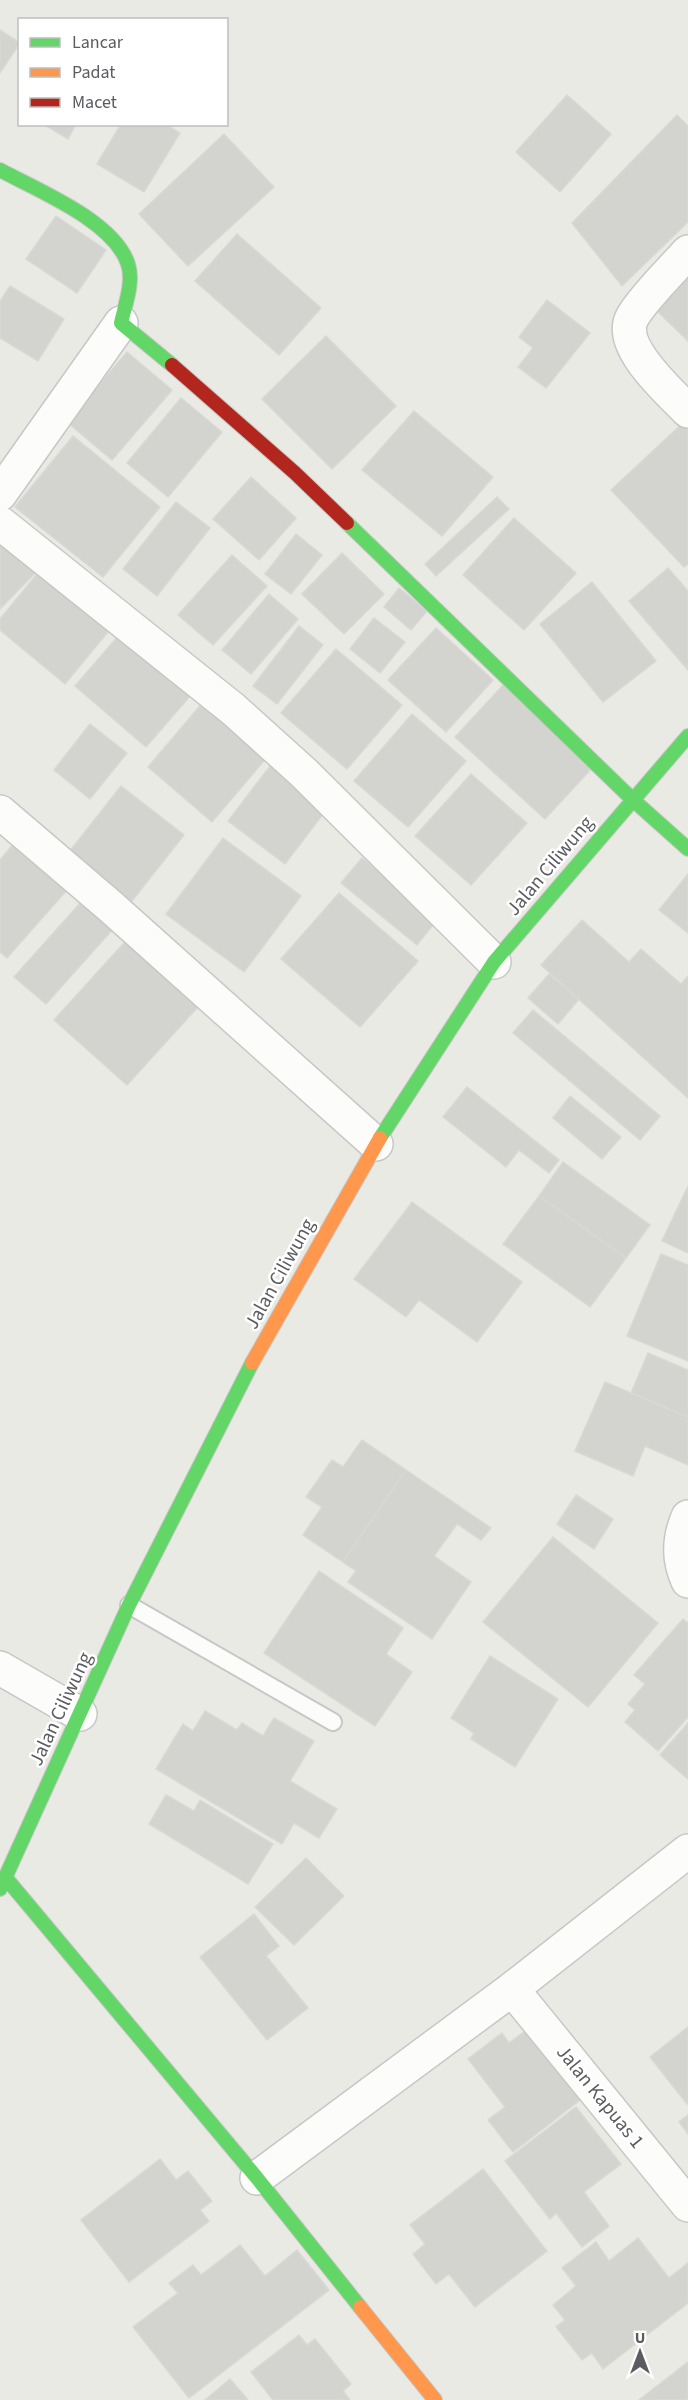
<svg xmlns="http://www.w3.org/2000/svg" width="688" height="2400" font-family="'Source Sans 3',sans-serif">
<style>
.building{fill:#d3d3d0;stroke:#d9d8d4;stroke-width:1.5}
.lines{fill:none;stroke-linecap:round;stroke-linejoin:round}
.lane-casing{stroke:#c7c7c7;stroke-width:20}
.street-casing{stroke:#c7c7c7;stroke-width:36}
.fast-casing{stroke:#c7c7c6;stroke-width:16}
.slow-casing{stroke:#c7c7c6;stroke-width:16}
.jam-casing{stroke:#c7c7c6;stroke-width:16}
.lane{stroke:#fcfcfb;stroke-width:16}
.street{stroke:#fcfcfb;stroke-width:33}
.fast{stroke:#63d668;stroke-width:14}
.slow{stroke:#ff974d;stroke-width:14}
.jam{stroke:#b3261e;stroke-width:14}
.labels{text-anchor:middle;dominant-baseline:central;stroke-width:5;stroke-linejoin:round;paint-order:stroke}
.street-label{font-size:20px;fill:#5b5c61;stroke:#fff}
</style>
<rect width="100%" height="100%" fill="#eaeae5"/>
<!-- building -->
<g class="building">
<polygon points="0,30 20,43 0,73"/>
<polygon points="567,95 611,134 560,192 516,152"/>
<polygon points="677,115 688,126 688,222 622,286 572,223"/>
<polygon points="43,124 76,124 68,139"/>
<polygon points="121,124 165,124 180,133 144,192 97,164"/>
<polygon points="224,134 274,187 188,266 139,214"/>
<polygon points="56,216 106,250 77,293 26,259"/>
<polygon points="237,234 321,308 279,355 195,281"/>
<polygon points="688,272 688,341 654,308"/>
<polygon points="10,286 64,319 38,361 0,338 0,301"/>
<polygon points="547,300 590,333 546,388 518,367 533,348 519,337"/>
<polygon points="326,336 396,406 332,469 262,399"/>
<polygon points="127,352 172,390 112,460 67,422"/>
<polygon points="181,398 222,432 168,497 127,463"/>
<polygon points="414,411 493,477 442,536 362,470"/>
<polygon points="686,420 688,422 688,564 684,567 611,490"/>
<polygon points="73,436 160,507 103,577 15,507"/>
<polygon points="251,477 296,518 259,560 213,519"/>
<polygon points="497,497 509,509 436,576 425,564"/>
<polygon points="176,502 210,528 157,596 123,569"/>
<polygon points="514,518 576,573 524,630 463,575"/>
<polygon points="11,534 43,565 0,609 0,545"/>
<polygon points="296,534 322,555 291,594 265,574"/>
<polygon points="342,553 384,594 344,634 302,594"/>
<polygon points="232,555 267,586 213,645 178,615"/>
<polygon points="46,563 117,621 65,684 0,630 0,619"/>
<polygon points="668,568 688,591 688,670 629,601"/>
<polygon points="592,582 656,661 603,702 540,624"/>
<polygon points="399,588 427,611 411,630 384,607"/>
<polygon points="269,594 298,619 251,674 222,650"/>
<polygon points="374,618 405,642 380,673 350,649"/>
<polygon points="299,626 323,645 277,704 253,686"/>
<polygon points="126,627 197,688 146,747 75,686"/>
<polygon points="436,628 493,680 446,732 388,680"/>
<polygon points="336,649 402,705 347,769 281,713"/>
<polygon points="504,684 594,766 545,819 455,737"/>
<polygon points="204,701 269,755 212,822 148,767"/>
<polygon points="412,714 466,761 408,827 354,781"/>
<polygon points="90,724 127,753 90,799 54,770"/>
<polygon points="270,766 327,809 285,864 228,821"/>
<polygon points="471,774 527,823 471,885 415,836"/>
<polygon points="121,786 184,835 132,901 69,852"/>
<polygon points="20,836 74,882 7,958 0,952 0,860"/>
<polygon points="223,838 301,896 244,972 166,914"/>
<polygon points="362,858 437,920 417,945 341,883"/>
<polygon points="688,874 688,933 659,910"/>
<polygon points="90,892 121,920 46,1004 14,977"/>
<polygon points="339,893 418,961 360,1027 281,959"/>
<polygon points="582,920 629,962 641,949 681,984 688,976 688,1098 541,965"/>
<polygon points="133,933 206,998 127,1085 54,1020"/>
<polygon points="549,974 579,999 558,1024 528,998"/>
<polygon points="533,1010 660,1116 640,1140 513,1033"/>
<polygon points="467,1087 559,1160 549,1173 519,1150 506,1167 443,1117"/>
<polygon points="570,1096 621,1137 602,1159 553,1118"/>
<polygon points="563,1162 650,1225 626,1258 539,1196"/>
<polygon points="688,1186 688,1253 662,1241"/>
<polygon points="539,1196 626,1258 590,1307 503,1244"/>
<polygon points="412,1202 522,1282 477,1342 419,1300 406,1317 354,1279"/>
<polygon points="661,1254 688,1265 688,1361 627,1336"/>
<polygon points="648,1353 688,1370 688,1417 631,1393"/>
<polygon points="605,1382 688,1417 688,1465 645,1446 633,1476 575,1451"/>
<polygon points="362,1440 406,1470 343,1562 303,1535 322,1507 306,1497 332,1460 343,1467"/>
<polygon points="406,1470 491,1528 481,1540 457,1524 434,1556 471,1582 432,1639 348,1582 356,1571 343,1562"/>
<polygon points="576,1495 613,1519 594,1549 557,1524"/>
<polygon points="553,1537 658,1623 588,1707 483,1622"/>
<polygon points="319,1571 403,1628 386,1654 412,1672 375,1726 264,1653"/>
<polygon points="683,1619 688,1623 688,1717 658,1751 625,1722 635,1710 628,1704 645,1684 634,1675"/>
<polygon points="490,1656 558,1699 515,1767 471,1739 474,1733 451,1718"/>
<polygon points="205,1711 237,1730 242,1723 263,1736 274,1718 314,1741 290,1781 337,1809 319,1838 294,1823 282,1844 156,1769 183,1724 193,1731"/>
<polygon points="688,1723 688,1779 660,1755"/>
<polygon points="166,1795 194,1811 200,1800 273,1844 248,1884 149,1824"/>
<polygon points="306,1858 344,1896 294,1945 255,1907"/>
<polygon points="254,1914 279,1946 266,1956 308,2008 267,2040 200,1957"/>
<polygon points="688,2027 688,2104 687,2104 650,2057"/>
<polygon points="525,2031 555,2069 564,2061 589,2093 513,2152 488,2120 505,2107 468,2059 502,2033 509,2043"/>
<polygon points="576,2107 621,2164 584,2192 609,2226 582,2247 556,2213 550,2219 505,2161"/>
<polygon points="688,2115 688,2134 679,2122"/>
<polygon points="160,2159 176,2180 188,2171 212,2201 200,2210 209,2221 129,2282 81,2220"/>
<polygon points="483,2169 547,2251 475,2307 449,2274 436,2284 413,2254 425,2244 410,2225"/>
<polygon points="638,2238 669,2278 688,2263 688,2303 603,2369 592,2353 582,2360 556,2327 565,2320 553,2305 576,2286 562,2268 596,2242 609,2261"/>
<polygon points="240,2245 265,2276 297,2250 329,2290 189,2398 133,2327 178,2293 169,2283 193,2265 201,2275"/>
<polygon points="299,2335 307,2345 315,2339 351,2384 343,2391 350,2400 273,2400 251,2372"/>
<polygon points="688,2362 688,2400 639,2400"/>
<polygon points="230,2379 248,2400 205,2400"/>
</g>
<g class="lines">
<defs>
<polyline id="lane" points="129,1605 333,1722"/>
<g id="street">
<path d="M688,252c-16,18 -43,44 -55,64 -18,29 37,76 55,95"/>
<polyline points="0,494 121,323"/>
<polyline points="0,523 233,709 304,773 494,962"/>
<polyline points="0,812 110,906 376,1144"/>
<path d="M688,1517c-9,21 -10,43 0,64"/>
<polyline points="0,1668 80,1714"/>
<polyline points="512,1989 688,2205"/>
<polyline points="257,2178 512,1989 688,1851"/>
</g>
<g id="fast">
<path d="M0,170c37,20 114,51 128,94 6,18 -3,41 -7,59l51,42"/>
<polyline points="347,523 632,799 688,849"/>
<polyline points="380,1138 494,962 688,736"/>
<polyline points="5,1877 257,2178 360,2307"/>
<polyline points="0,1889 129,1605 252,1363"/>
</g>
<g id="slow">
<polyline points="252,1363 380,1138"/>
<polyline points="360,2307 435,2400"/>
</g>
<polyline id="jam" points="172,365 295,473 347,523"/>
</defs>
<!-- lane casing -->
<use href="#lane" class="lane-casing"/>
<!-- street casing -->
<use href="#street" class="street-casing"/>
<!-- fast casing -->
<use href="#fast" class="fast-casing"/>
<!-- slow casing -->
<use href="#slow" class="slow-casing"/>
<!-- jam casing -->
<use href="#jam" class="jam-casing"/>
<!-- lane -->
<use href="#lane" class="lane"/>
<!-- street -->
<use href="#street" class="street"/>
<!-- fast -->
<use href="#fast" class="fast"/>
<!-- slow -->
<use href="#slow" class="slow"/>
<!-- jam -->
<use href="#jam" class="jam"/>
</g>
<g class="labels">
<!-- street labels -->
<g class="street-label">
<text transform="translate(550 866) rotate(-50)">Jalan Ciliwung</text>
<text transform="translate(280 1274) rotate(-61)">Jalan Ciliwung</text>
<text transform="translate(61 1709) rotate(-65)">Jalan Ciliwung</text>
<text transform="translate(600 2097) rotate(51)">Jalan Kapuas 1</text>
</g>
</g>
<!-- legend -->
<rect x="18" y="18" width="210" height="108" fill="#ffffff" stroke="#bdbec0" stroke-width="1.5"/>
<rect x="30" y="38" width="30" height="9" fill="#63d668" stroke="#bdbec0" stroke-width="1.5"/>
<text x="72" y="48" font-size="18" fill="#5b5c61">Lancar</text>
<rect x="30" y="68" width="30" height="9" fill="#ff974d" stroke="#bdbec0" stroke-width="1.5"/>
<text x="72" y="78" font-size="18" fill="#5b5c61">Padat</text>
<rect x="30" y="98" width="30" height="9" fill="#b3261e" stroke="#bdbec0" stroke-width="1.5"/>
<text x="72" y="108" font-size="18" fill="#5b5c61">Macet</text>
<!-- north arrow -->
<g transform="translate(640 2352)" stroke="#ffffff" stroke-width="4.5" paint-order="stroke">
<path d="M0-4.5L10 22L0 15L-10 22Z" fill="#5b5c61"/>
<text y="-9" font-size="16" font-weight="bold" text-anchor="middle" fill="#5b5c61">U</text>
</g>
</svg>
